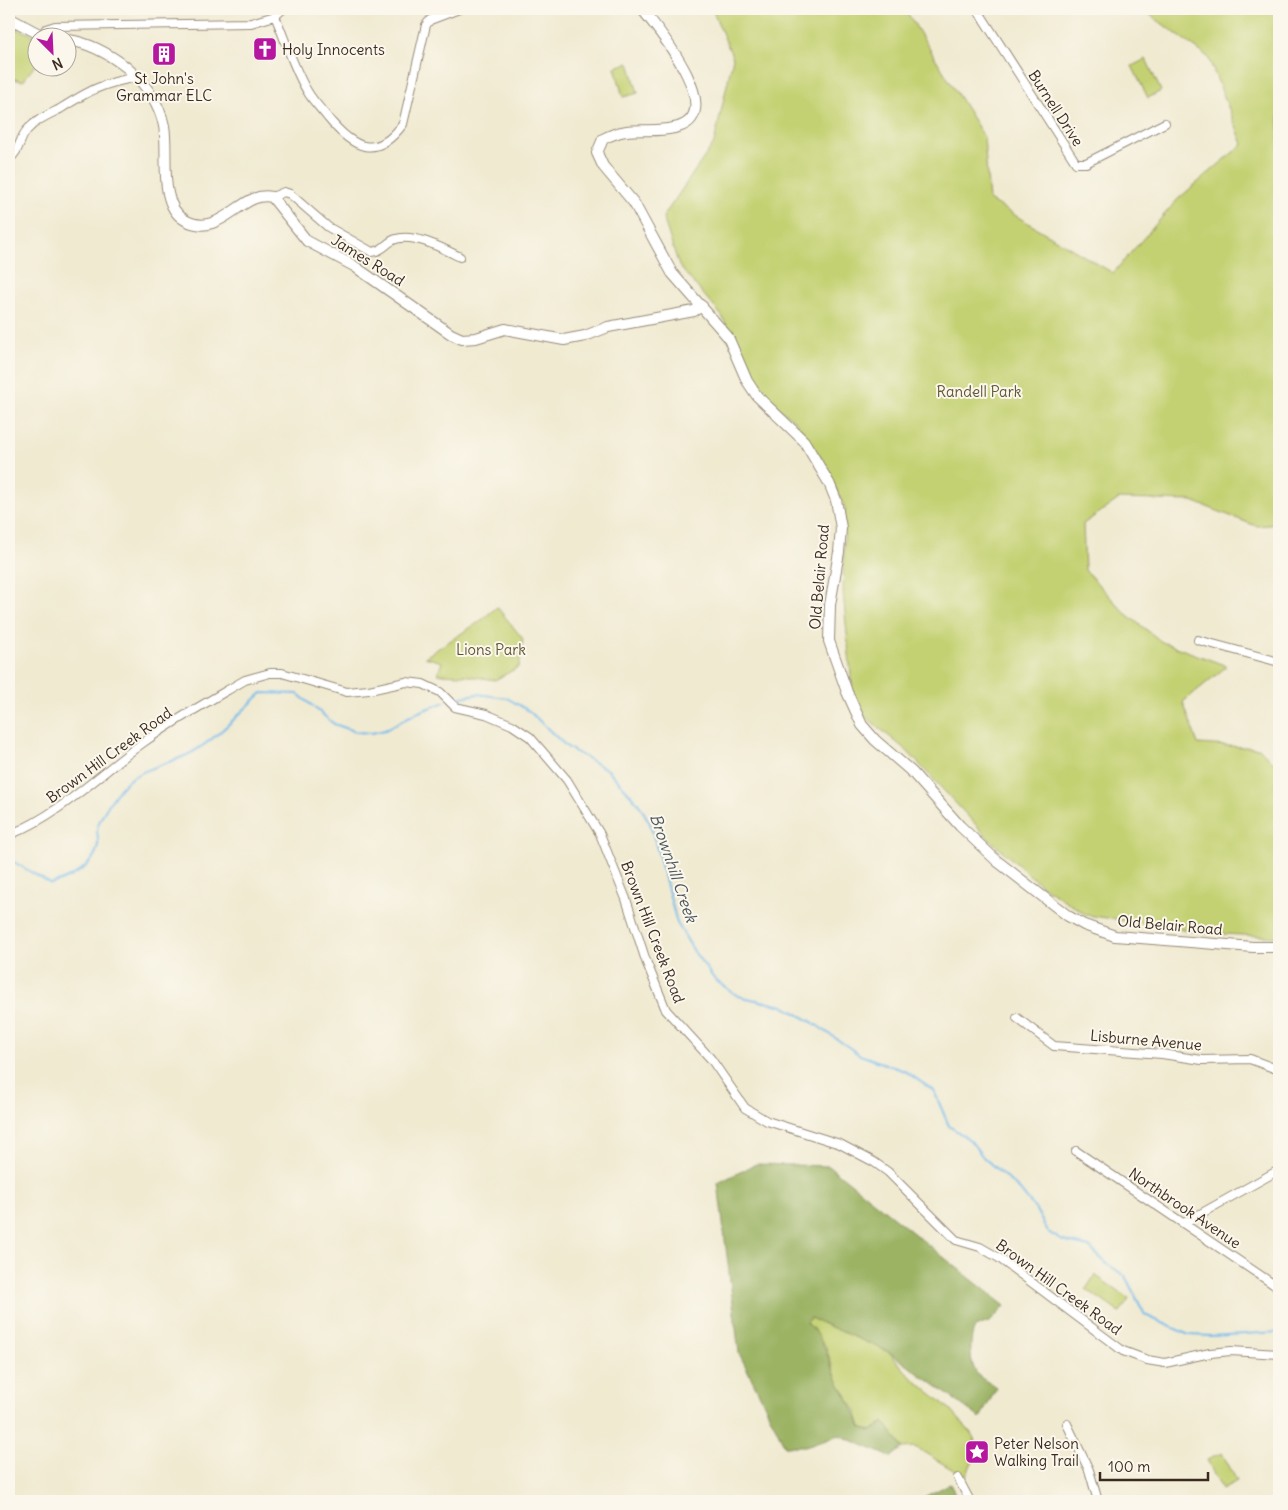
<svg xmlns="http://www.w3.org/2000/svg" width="1288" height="1510" font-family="Delius,sans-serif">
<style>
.green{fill:#c4d172;stroke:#807e48}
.forest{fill:#9bb364;stroke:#6b6e41}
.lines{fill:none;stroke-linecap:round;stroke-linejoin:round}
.stream{stroke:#74bbec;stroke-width:2}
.minor-casing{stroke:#968a78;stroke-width:10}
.major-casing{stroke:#968a78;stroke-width:12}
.minor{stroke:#fff;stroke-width:8}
.major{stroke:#fff;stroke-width:10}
.labels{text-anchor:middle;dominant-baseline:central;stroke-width:4;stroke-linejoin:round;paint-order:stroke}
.poi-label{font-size:15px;fill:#3b2a1e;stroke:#fbf7ec;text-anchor:start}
.street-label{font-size:15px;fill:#3b2a1e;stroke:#fbf7ec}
.park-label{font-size:15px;fill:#5d5433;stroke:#fbf7ec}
.water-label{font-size:16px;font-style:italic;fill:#4c565c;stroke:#fbf7ec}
</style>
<rect width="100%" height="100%" fill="#fbf7ec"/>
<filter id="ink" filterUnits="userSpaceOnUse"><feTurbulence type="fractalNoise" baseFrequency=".02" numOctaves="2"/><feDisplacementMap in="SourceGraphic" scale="10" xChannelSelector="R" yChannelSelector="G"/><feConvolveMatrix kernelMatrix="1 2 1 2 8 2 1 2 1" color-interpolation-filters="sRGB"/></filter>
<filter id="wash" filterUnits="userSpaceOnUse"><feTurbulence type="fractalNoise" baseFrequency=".0096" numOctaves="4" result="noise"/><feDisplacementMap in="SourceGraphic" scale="20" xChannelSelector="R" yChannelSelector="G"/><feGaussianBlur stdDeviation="1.12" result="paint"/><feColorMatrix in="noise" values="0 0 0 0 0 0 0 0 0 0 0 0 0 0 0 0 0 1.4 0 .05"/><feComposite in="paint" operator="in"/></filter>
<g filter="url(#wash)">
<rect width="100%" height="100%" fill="#f0ead1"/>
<!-- green -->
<g class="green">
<polygon points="712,9 905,9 984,137 989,200 1113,273 1178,199 1243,144 1208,57 1142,9 1279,9 1279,524 1256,526 1192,501 1119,499 1083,524 1085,570 1125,613 1162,642 1227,666 1183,702 1198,744 1259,748 1279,768 1279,937 1206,933 1087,915 1041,885 991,841 907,751 854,707 843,592 845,508 823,460 794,420 770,402 749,370 722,316 679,266 663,217 714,143 733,58"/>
<polygon points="17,29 39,37 38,38 37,63 23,81 9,78 9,32"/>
<polygon points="1146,59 1161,91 1148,98 1132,66"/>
<polygon points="629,63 638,93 623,97 615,67"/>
<polygon points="497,607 523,639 519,667 495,680 463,675 438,674 442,662 425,657 479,622"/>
<polygon points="1095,1275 1129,1299 1120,1313 1086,1289"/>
<polygon points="810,1317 889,1352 911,1377 950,1409 971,1433 979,1448 965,1477 915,1447 903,1448 884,1422 871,1431 861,1427 856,1411 837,1380 825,1345 807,1323"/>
<polygon points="1222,1453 1237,1481 1222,1489 1207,1460"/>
</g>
<!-- forest -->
<g class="forest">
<path d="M756,1164l73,2 176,140 -14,15 -16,6c-6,11 -6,36 2,47 4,5 15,10 20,14l-17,30 -91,-66 -79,-34 -3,5c19,15 20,38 31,58 8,16 17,29 23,46l10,4 13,-9 19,26 -12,9 -52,-22 -34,11h-20l-46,-93 -21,-170z"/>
<polygon points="950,1484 959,1501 916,1501"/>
</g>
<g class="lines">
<!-- stream -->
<g class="stream">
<polyline points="451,699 477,694 507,698 529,711 567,747 608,770 638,803 650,823 677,923 695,953 715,980 738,996 783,1006 812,1022 860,1055 905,1071 934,1091 949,1126 970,1140 983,1157 1020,1190 1036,1210 1048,1232 1063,1241 1089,1247 1107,1264 1125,1276 1145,1315 1189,1335 1211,1336 1279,1332"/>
<path d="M9,859l42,25c20,-6 43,-17 47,-39 1,-5 -1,-10 -1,-15 2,-14 22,-43 33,-51 13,-10 43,-17 59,-25 28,-15 49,-40 73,-61l36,1 36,30 23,8 15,1 13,-3 31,-17 29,-11"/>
</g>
</g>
</g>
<g filter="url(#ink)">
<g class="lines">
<defs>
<g id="minor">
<polyline points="977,9 1076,163 1086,163 1165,123"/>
<path d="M275,16c11,25 19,55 34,78 5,8 13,16 19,24 25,30 48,43 75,6l23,-99 4,-5 29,-11"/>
<polyline points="9,29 15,23"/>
<polyline points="41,35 46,29 55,26 251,23 275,16 283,9"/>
<path d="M9,159c11,-8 10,-20 18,-29 9,-10 21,-15 33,-21 30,-19 43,-26 78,-32"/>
<path d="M272,197l12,-5 6,2 38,33 44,25c12,-1 14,-10 24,-13 18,-6 48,10 64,18"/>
<polyline points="1198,640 1279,662"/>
<path d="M9,835c52,-21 90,-61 135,-93 32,-23 67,-42 101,-62l25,-7h12l65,19 22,-2 37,-8 17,2 17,8 15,15 31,7 26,11 18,12 37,43 33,54 26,65 20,62 20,49 45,49 34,49 22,13 73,23 34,18 14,10 68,68 24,7 19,11 124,93 24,9 18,3 45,-10 21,-2 48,3"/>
<polyline points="1017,1018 1054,1046 1162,1054 1202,1060 1250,1059 1279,1070"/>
<polyline points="1076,1151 1279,1288"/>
<polyline points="1184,1223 1279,1170"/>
<polyline points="1067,1424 1089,1470 1098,1501"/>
<polyline points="958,1478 970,1501"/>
</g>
<g id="major">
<path d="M642,9c16,20 89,108 32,119 -28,6 -43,-4 -71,11l-6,14 6,13 31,37 38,70 56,64 19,44 10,15 47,45 25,42 7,17 5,28 -2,24 -9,53 -1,36 18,51 15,33 13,15 37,32 48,54 37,35 71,55 16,9 31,11 138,11h26"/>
<polyline points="9,18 41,35 53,38"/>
<path d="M68,40c22,3 40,13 58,27 19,16 33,34 38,59 5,27 -7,78 21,94 36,20 57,-31 87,-23l35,44 47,25 97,68 11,5 14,-1 29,-9 59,11 21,-4 23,-9 86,-16 8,-5"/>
</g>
</defs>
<!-- minor casing -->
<use href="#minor" class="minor-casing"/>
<!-- major casing -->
<use href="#major" class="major-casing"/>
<!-- minor -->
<use href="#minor" class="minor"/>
<!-- major -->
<use href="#major" class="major"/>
</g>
</g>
<!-- icons -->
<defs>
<symbol id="church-square" viewBox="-11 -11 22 22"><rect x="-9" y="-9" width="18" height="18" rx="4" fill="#b5179e" stroke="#fbf7ec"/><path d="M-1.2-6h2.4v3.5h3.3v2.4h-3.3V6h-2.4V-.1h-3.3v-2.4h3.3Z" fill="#fff"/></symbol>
<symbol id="building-square" viewBox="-11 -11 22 22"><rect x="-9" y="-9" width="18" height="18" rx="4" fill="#b5179e" stroke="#fbf7ec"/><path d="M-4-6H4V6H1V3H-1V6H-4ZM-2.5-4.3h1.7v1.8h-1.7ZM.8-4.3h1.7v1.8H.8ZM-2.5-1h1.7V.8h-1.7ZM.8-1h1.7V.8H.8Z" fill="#fff"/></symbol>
<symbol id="sight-square" viewBox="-11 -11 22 22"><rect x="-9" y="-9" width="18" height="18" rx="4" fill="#b5179e" stroke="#fbf7ec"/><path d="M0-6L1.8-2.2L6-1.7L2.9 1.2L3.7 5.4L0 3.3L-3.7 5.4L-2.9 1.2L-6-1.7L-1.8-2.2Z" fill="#fff"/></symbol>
</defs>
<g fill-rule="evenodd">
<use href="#church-square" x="251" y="35" width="28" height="28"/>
<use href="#building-square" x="150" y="40" width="28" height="28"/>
<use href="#sight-square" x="963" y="1438" width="28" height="28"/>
</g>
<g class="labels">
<!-- poi labels -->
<g class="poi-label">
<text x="282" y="49">Holy Innocents</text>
<text x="164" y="78" text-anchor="middle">St John's<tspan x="164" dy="17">Grammar ELC</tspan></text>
<text x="994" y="1443">Peter Nelson<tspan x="994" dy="17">Walking Trail</tspan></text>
</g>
<!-- street labels -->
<g class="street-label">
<text transform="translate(1056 108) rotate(57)">Burnell Drive</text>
<text transform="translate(368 260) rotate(32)">James Road</text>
<text transform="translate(819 577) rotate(-85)">Old Belair Road</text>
<text transform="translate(109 755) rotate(-36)">Brown Hill Creek Road</text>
<text transform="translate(1170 925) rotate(5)">Old Belair Road</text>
<text transform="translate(653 932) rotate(69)">Brown Hill Creek Road</text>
<text transform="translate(1146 1040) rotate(5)">Lisburne Avenue</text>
<text transform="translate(1185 1208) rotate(34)">Northbrook Avenue</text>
<text transform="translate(1059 1287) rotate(36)">Brown Hill Creek Road</text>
</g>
<!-- park labels -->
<g class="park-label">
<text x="979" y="391">Randell Park</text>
<text x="491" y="649">Lions Park</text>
</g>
<!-- water labels -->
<g class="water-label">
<text transform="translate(674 868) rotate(71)">Brownhill Creek</text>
</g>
</g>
<!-- margin -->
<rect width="1288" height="1510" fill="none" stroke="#fbf7ec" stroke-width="30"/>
<!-- north arrow -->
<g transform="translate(52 52) rotate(156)"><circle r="24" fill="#fbf7ec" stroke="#aea59a"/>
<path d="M0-4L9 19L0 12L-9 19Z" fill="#b5179e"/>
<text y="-8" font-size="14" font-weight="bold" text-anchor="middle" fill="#3b2a1e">N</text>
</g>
<!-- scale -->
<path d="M1100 1472v8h108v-8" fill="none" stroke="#3b2a1e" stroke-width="2.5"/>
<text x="1108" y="1472" font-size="15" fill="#3b2a1e" stroke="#fbf7ec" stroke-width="4" paint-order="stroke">100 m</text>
</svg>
